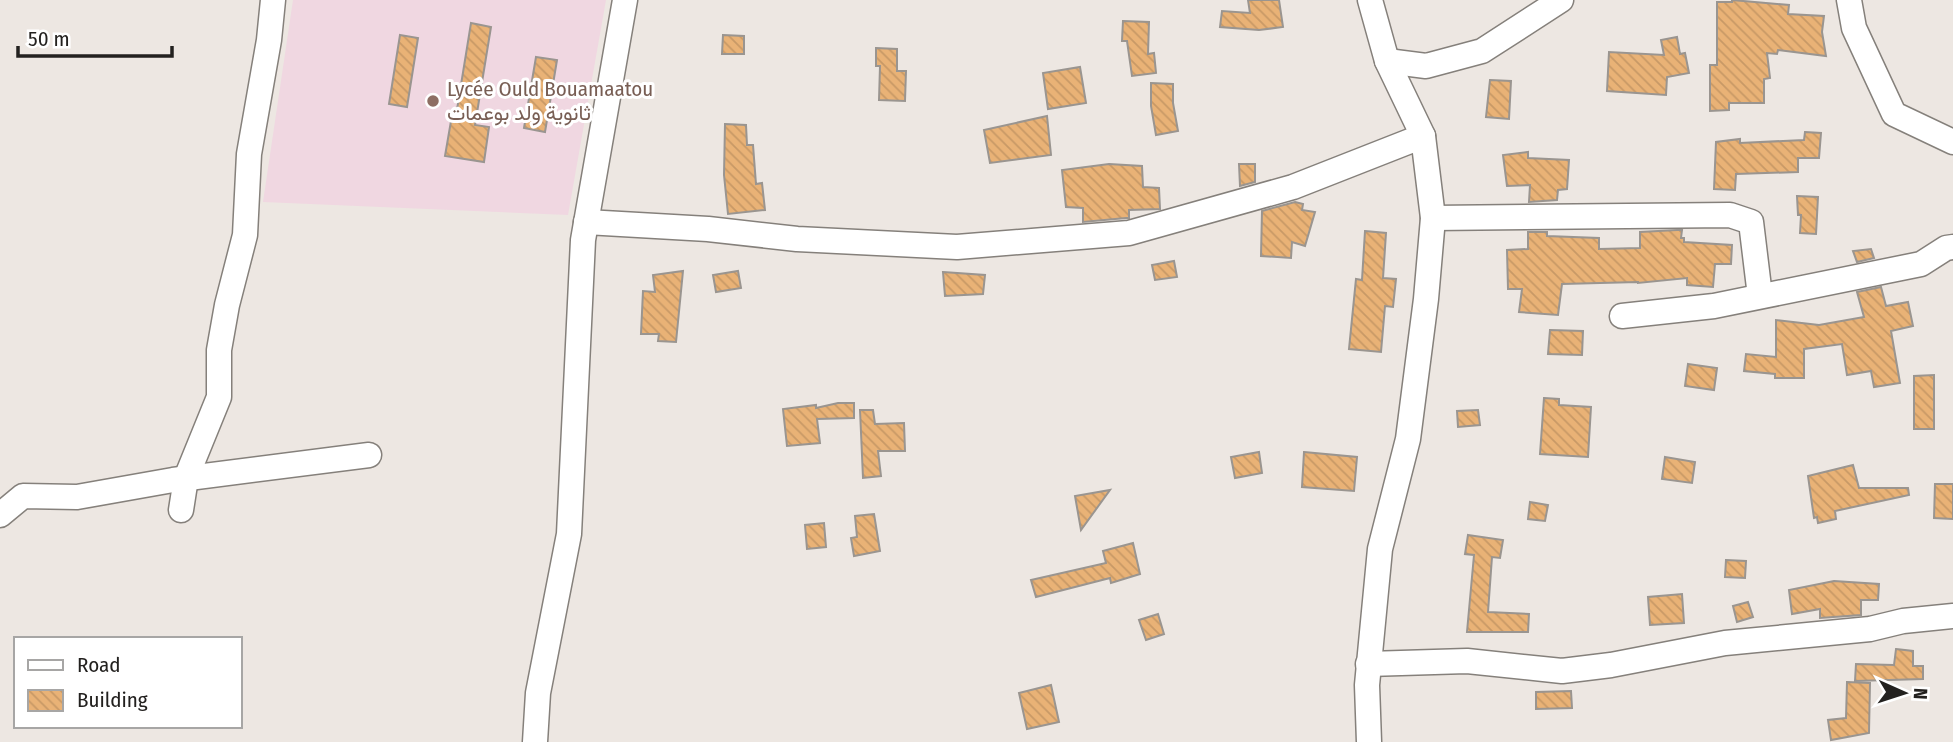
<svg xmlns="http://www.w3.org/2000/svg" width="1953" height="742" font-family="'Fira Sans Condensed',Vazirmatn,sans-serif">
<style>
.education{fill:#f0d7e1}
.building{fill:url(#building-back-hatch);stroke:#9a9590;stroke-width:2}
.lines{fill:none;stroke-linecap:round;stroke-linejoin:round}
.minor-casing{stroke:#85807b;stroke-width:27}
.minor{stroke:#fff;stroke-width:24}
.education-dot{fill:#8d6e63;stroke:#fff;stroke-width:2.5}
.labels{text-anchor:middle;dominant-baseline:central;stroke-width:6;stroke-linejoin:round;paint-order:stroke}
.education-label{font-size:21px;fill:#785e54;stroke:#fff;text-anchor:start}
</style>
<defs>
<pattern id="building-back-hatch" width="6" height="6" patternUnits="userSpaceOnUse" patternTransform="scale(1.75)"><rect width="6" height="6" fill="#e9b276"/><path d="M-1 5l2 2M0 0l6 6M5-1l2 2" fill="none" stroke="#c89966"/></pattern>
</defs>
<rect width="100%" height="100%" fill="#ede7e2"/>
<!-- education -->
<polygon class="education" points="293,0 606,0 568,215 263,202"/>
<!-- building -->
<g class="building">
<polygon points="1248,0 1279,0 1283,27 1259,30 1220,27 1222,11 1250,13"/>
<polygon points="1732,0 1789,5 1788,14 1824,16 1822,32 1826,56 1778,50 1777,54 1767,53 1770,78 1764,79 1764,103 1729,103 1729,110 1710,111 1710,65 1717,65 1717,2 1732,2"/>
<polygon points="1123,21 1149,22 1148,54 1154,53 1156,73 1132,76 1127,41 1122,41"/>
<polygon points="471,23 491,27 475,125 489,127 484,162 445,156 451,121 455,122"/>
<polygon points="400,35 418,38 407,107 389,104"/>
<polygon points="723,35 744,36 744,54 722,54"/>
<polygon points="1677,37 1680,54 1685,53 1689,73 1667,77 1666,95 1607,91 1609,52 1664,55 1661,40"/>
<polygon points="876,48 897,49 897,71 906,71 905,101 879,100 880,66 876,66"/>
<polygon points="536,57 557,60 545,132 524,128"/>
<polygon points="1080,67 1086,103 1048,109 1043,73"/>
<polygon points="1490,80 1511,81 1509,119 1486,117"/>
<polygon points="1151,83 1173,84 1173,103 1178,131 1156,135 1151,106"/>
<polygon points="1047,116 1051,155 990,163 984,130"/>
<polygon points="725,124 746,125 747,145 753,145 756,184 762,183 765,210 728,214 724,175"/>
<polygon points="1805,132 1821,133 1819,158 1798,158 1798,172 1736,174 1735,190 1714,189 1716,142 1740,139 1740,143 1804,140"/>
<polygon points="1528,152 1528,158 1569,160 1567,189 1558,190 1557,200 1529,202 1530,185 1507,186 1503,155"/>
<polygon points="1109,164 1142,166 1143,187 1159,188 1160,209 1129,210 1129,218 1126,218 1083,222 1083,208 1066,207 1062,170"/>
<polygon points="1239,164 1255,164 1255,182 1240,186"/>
<polygon points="1797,196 1818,197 1816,234 1800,233 1801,215 1798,215"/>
<polygon points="1295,202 1303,204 1302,210 1315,212 1305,246 1292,242 1291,258 1261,256 1262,211"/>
<polygon points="1677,230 1682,230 1681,238 1684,238 1684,242 1732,245 1731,264 1715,264 1713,287 1687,285 1687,278 1638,283 1638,282 1562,284 1558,315 1519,312 1522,289 1508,289 1507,250 1528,249 1528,232 1547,232 1547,236 1599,238 1599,249 1640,248 1640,232"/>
<polygon points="1365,231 1386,233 1383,278 1396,279 1393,307 1385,306 1381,352 1349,349 1356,279 1362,280"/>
<polygon points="1871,249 1874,258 1857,262 1853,251"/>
<polygon points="1174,261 1177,277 1155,280 1152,265"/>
<polygon points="683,271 676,342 658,341 659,334 641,334 643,291 655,292 653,275"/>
<polygon points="738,271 741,288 716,292 713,275"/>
<polygon points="943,272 985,275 983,294 945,296"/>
<polygon points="1881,287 1886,306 1908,302 1913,326 1891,331 1900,383 1874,387 1871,371 1847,375 1842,344 1804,349 1804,378 1775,378 1775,374 1744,371 1746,354 1776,357 1776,320 1819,325 1864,317 1857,292"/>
<polygon points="1550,330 1583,331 1582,355 1548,354"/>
<polygon points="1688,364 1717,368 1714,390 1685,386"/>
<polygon points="1934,375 1934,429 1914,429 1914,376"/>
<polygon points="1544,398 1559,399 1559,405 1591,407 1588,457 1540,454"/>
<polygon points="838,403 854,403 854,418 817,419 820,443 787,446 783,409 816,405 816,408"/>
<polygon points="860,410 873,410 875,424 904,423 905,451 878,451 881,476 863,478"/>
<polygon points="1478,410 1480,425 1458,427 1457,411"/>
<polygon points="1259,452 1262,473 1235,478 1231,457"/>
<polygon points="1304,452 1357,457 1354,491 1302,487"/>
<polygon points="1665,457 1695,462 1692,483 1662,479"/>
<polygon points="1853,465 1859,488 1908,488 1909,495 1835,511 1836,519 1818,523 1817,517 1814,518 1808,476"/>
<polygon points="1935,484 1953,484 1953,519 1934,518"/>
<polygon points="1110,490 1081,530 1075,496"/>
<polygon points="1530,502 1548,505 1545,521 1528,519"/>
<polygon points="874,514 880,551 854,556 851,538 857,537 855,516"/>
<polygon points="824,523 826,547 807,549 805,525"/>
<polygon points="1468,535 1503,540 1500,558 1492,557 1488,612 1529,614 1528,632 1467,632 1474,555 1465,554"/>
<polygon points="1133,543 1140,574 1111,583 1110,578 1036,597 1031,580 1106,563 1103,551"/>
<polygon points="1726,560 1746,561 1745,578 1725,577"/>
<polygon points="1834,581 1879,584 1878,600 1861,600 1861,615 1820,618 1820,609 1792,614 1789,590"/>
<polygon points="1682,594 1684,623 1650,625 1648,597"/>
<polygon points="1748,602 1753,617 1737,622 1733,606"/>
<polygon points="1158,614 1164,634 1146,640 1139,620"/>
<polygon points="1896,649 1913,651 1913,666 1923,666 1923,679 1855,681 1856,664 1894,665"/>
<polygon points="1847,682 1870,683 1869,733 1831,740 1828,720 1846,718"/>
<polygon points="1051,685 1059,722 1027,729 1019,693"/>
<polygon points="1571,691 1572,708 1536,709 1536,692"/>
</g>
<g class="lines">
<defs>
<g id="minor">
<polyline points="1849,0 1854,28 1894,114 1953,142"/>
<polyline points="1387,61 1426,66 1482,51 1561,0"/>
<polyline points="1433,218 1730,215 1751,222 1760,296"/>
<polyline points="586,222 708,229 797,239 957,247 1129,233 1293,187 1423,136"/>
<polyline points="1622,316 1714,306 1921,264 1946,248 1953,247"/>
<polyline points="181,510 186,478 219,397 219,350 227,305 245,235 249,154 269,40 273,0"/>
<polyline points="0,515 23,496 77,497 173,480 369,455"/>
<polyline points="1368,664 1467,661 1562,671 1611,665 1725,643 1870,629 1903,621 1953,616"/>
<polyline points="535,742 538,693 569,534 583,240 625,0"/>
<polyline points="1369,742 1367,685 1380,549 1408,439 1426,299 1433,218 1423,136 1387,61 1370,0"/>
</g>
</defs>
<!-- minor casing -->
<use href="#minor" class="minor-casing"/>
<!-- minor -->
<use href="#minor" class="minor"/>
</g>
<!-- markers -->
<circle class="education-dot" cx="433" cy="101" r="7"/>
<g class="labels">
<!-- education labels -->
<g class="education-label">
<text x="447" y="89">Lycée Ould Bouamaatou<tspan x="447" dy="24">ثانوية ولد بوعمات</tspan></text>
</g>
</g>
<!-- legend -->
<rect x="14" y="637" width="228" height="91" fill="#ffffff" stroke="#a7a6a5" stroke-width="2"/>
<rect x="28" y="660" width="35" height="10" fill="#ffffff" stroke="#a7a6a5" stroke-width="2"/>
<text x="77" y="672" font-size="21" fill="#23211f">Road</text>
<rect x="28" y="690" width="35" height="21" fill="url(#building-back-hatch)" stroke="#a7a6a5" stroke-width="2"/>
<text x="77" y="707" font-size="21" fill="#23211f">Building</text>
<!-- north arrow -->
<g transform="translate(1904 693) rotate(93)" stroke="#ffffff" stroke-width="5" paint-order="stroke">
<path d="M0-5L12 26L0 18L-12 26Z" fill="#23211f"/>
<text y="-10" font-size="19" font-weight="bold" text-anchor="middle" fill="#23211f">N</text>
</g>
<!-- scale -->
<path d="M18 46v10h154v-10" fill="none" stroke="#23211f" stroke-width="3.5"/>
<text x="28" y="46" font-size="21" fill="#23211f" stroke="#ffffff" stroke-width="5" paint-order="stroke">50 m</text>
</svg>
